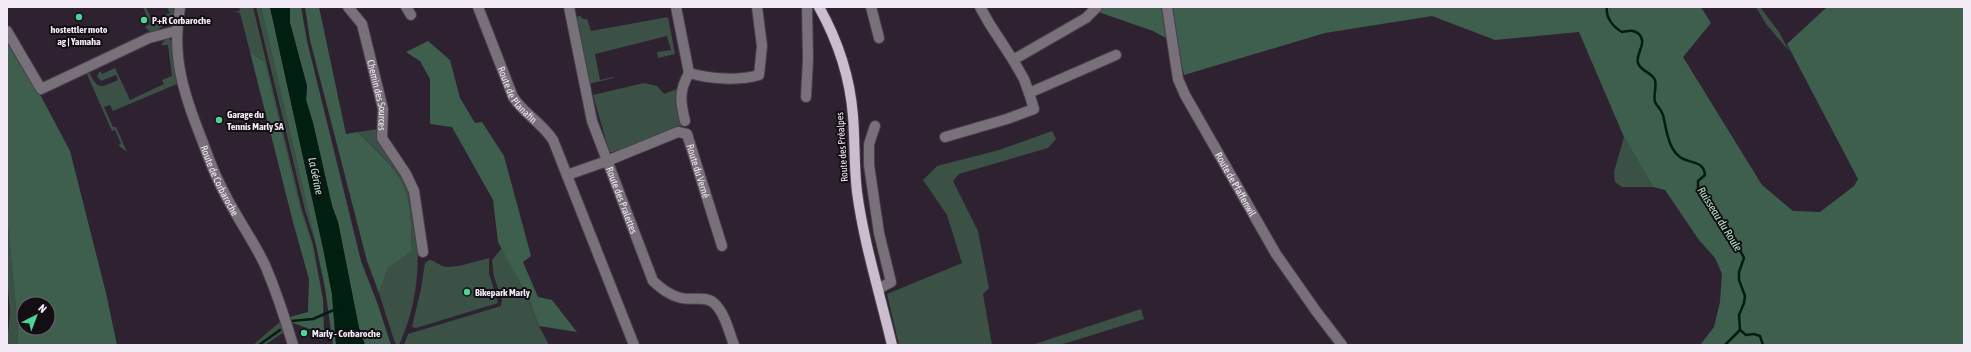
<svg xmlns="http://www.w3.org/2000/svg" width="1971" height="352" font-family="'Asap Condensed',sans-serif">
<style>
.green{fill:#3b5145}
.forest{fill:#3e5e4e;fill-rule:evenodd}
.water{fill:#011f11}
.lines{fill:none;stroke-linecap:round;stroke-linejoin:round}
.stream{stroke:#011f11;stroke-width:2.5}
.minor-casing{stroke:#493e4b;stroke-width:12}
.major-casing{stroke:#493e4b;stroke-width:12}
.minor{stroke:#787179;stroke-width:10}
.major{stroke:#cabdcd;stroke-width:10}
.poi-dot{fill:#4ed399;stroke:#130d14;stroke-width:1.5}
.labels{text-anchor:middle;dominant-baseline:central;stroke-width:4;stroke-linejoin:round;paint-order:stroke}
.poi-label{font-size:10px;font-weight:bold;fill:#f2eaf4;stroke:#130d14;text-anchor:start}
.street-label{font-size:10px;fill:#f2eaf4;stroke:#130d14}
.water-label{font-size:11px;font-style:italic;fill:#b0eccc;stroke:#130d14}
</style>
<rect width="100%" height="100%" fill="#2e2230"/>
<!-- green -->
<g class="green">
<polygon points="143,7 146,7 153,23 166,18 165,15 170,13 167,7 174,7 172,19 155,32 151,33 145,27 150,24"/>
<polygon points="239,7 253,7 302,210 313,244 323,299 312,243 301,211 265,62 250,52 240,13 235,11 240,11"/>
<polygon points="256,7 261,7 316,245 305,210"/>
<polygon points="1756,7 1760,7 1779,32 1789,51 1766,24"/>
<polygon points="580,16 583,19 587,19 591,31 668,17 675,54 658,58 657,52 671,50 667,36 595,54 600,80 614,77 614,78 588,84 575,17"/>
<path d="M166,39h3l3,2 5,43 -64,27 -3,-6 -6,2 9,20h3l11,25 -9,-7 3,-1 -6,-14 -3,1 -26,-59h3c9,18 11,16 29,8l-2,-5 -15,6 -4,-5 3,-5 2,3 13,-6 15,32 34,-16 -2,-4 10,-4 -4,-31h-7z"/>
<polygon points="644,83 657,86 664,94 677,89 684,125 615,154 609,151 593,95"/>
<path d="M378,129c11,20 25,41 33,62 3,8 3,17 4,25 6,43 3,89 -16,129l-4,-2 -16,-50 9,-25 24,-18c-1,-18 0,-40 -6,-58 -8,-24 -30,-42 -48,-60z"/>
<polygon points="1052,131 1056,139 1048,148 959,174 953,181 978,231 989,288 983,294 992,345 899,345 887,294 962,263 947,215 923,180 937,166 999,150"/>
<polygon points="1624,137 1653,187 1622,187 1615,182 1614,172"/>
<polygon points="7,218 18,328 17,345 7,345 10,312 7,276"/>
<polygon points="502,248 529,301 539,326 549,345 404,345 408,334 501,306 502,299 494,277 492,260"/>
<path d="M489,258v15l9,30 -82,25 -4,-1 9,-38 4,-26 4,-3c6,0 10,6 17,7 10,1 32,-6 43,-9z"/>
<polygon points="1141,309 1144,319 1060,345 1032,345"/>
<polygon points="281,321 284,332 265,345 253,345"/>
</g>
<!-- forest -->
<g class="forest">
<polygon points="261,7 270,7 323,248 332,294 336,345 333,345 325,288 316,245"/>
<polygon points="290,7 301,7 307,41 361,261 378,305 391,345 365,345 359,328 338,222 332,206 313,123 306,100 307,86 290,23"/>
<path d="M305,7h14l27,127 12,-2c17,18 40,36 48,60 6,18 5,40 6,59l-24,17 -9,25 -12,-32 -57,-221z"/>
<polygon points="1084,7 1701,7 1711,23 1683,57 1762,185 1793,211 1820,212 1854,186 1858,179 1787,44 1827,7 1964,7 1964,345 1700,345 1714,327 1720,302 1722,274 1715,258 1699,240 1665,190 1653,187 1624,137 1579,32 1495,40 1432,16 1325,33 1184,75 1177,44 1153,31"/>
<path d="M7,32l63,119 36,142 11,52h-100l1,-17 -11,-110zM24,304h24v24h-24z"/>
<polygon points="428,41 450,60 460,98 475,123 482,122 504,156 531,256 523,262 538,297 552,300 577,332 539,326 529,300 498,242 493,200 452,127 430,124 430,79 420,61 406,52"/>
<polygon points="250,52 265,62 301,211 312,243 323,299 324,334 293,323 290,317 308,312 309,279 293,222"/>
</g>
<!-- water -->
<polygon class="water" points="270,7 290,7 290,23 307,86 306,100 313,123 332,206 338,222 359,328 365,345 336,345 332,294 323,248"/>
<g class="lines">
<!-- stream -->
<g class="stream">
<path d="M1607,7c-2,10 6,20 15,25 6,-1 11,-3 17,2 9,10 -4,19 -1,29 3,9 14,9 17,17 2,7 -2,15 0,22 2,4 6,7 8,13 3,12 5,34 17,42 9,7 24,3 25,18l-7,6v6c13,14 19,33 30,48 6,9 12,13 16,23l-5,14v8l6,16 -1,7 -5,12 1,15 6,5 8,-1 6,2 3,9"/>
<polyline points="292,321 313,319 336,309"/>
<polyline points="259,345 280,330"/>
<polyline points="1725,345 1740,330"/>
</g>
<defs>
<g id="minor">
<path id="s1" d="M180,7c-9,49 4,88 22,133 7,20 15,40 25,58 12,23 27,44 38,67 11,26 20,53 28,80"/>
<path id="s2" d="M348,7l14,17 21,85 -1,29 24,36 8,17 9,61"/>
<polyline points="406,7 411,15"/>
<path id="s3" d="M478,7l35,90c11,17 29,26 40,43l81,205"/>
<path id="s4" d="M569,7l23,114 61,160c9,8 16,14 28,17 11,3 24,-3 33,5 11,10 15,29 20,42"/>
<path d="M676,7l13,66c21,6 50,8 70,2l3,-29 -5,-39"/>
<polyline points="871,7 879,38"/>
<polyline points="980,7 989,23 1013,60 1086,18 1097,7"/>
<path id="s5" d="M1167,7l11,72 7,16 91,159 40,57 26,34"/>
<polyline points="7,31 41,89 149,38 176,31"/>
<polyline points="1013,60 1024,79 1029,93 1116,55"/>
<polyline points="806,97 808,59 807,7"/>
<path d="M685,121c-5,-20 -6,-30 4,-48"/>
<polyline points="875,126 869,144 869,165 879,233 891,282 878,289"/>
<polyline points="945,137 1007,119 1034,109 1029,93"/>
<path id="s6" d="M567,175l40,-14 71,-29 9,2 35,112"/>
</g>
<path id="major" d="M819,7c19,34 31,70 34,109 2,25 1,51 4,76 7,52 23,102 35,153"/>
</defs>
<!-- minor casing -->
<use href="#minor" class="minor-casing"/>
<!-- major casing -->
<use href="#major" class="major-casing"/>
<!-- minor -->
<use href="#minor" class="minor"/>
<!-- major -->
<use href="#major" class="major"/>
</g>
<!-- markers -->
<g class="poi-dot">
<circle cx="79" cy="17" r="4"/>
<circle cx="144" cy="20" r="4"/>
<circle cx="219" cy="120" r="4"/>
<circle cx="467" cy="292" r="4"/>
<circle cx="304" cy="333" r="4"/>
</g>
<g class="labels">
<!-- poi labels -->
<g class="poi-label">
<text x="152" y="20">P+R Corbaroche</text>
<text x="79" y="29" text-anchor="middle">hostettler moto<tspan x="79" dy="12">ag | Yamaha</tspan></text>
<text x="227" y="114">Garage du<tspan x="227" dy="12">Tennis Marly SA</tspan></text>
<text x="475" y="292">Bikepark Marly</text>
<text x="312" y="333">Marly - Corbaroche</text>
</g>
<!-- street labels -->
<g class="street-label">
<text stroke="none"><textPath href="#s3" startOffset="97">Route de Planafin</textPath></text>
<text stroke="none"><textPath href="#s2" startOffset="95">Chemin des Sources</textPath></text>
<text transform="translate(842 147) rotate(-94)">Route des Préalpes</text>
<text stroke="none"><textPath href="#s6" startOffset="167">Route du Verné</textPath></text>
<text stroke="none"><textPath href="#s1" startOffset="181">Route de Corbaroche</textPath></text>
<text stroke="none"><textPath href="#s5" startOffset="193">Route de Pfaffenwil</textPath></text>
<text stroke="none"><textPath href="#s4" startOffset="201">Route des Pralettes</textPath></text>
</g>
<!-- water labels -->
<g class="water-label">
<text transform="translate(316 176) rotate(78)">La Gérine</text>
<text transform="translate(1720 219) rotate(58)">Ruisseau du Roule</text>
</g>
</g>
<!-- border -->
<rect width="1971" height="352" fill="none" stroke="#f2eaf4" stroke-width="16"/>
<!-- north arrow -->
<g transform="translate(36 316) rotate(42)"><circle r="19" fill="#130d14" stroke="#6c656e"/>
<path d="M0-3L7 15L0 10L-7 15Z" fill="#4ed399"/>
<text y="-6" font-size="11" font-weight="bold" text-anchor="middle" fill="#f2eaf4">N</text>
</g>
</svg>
